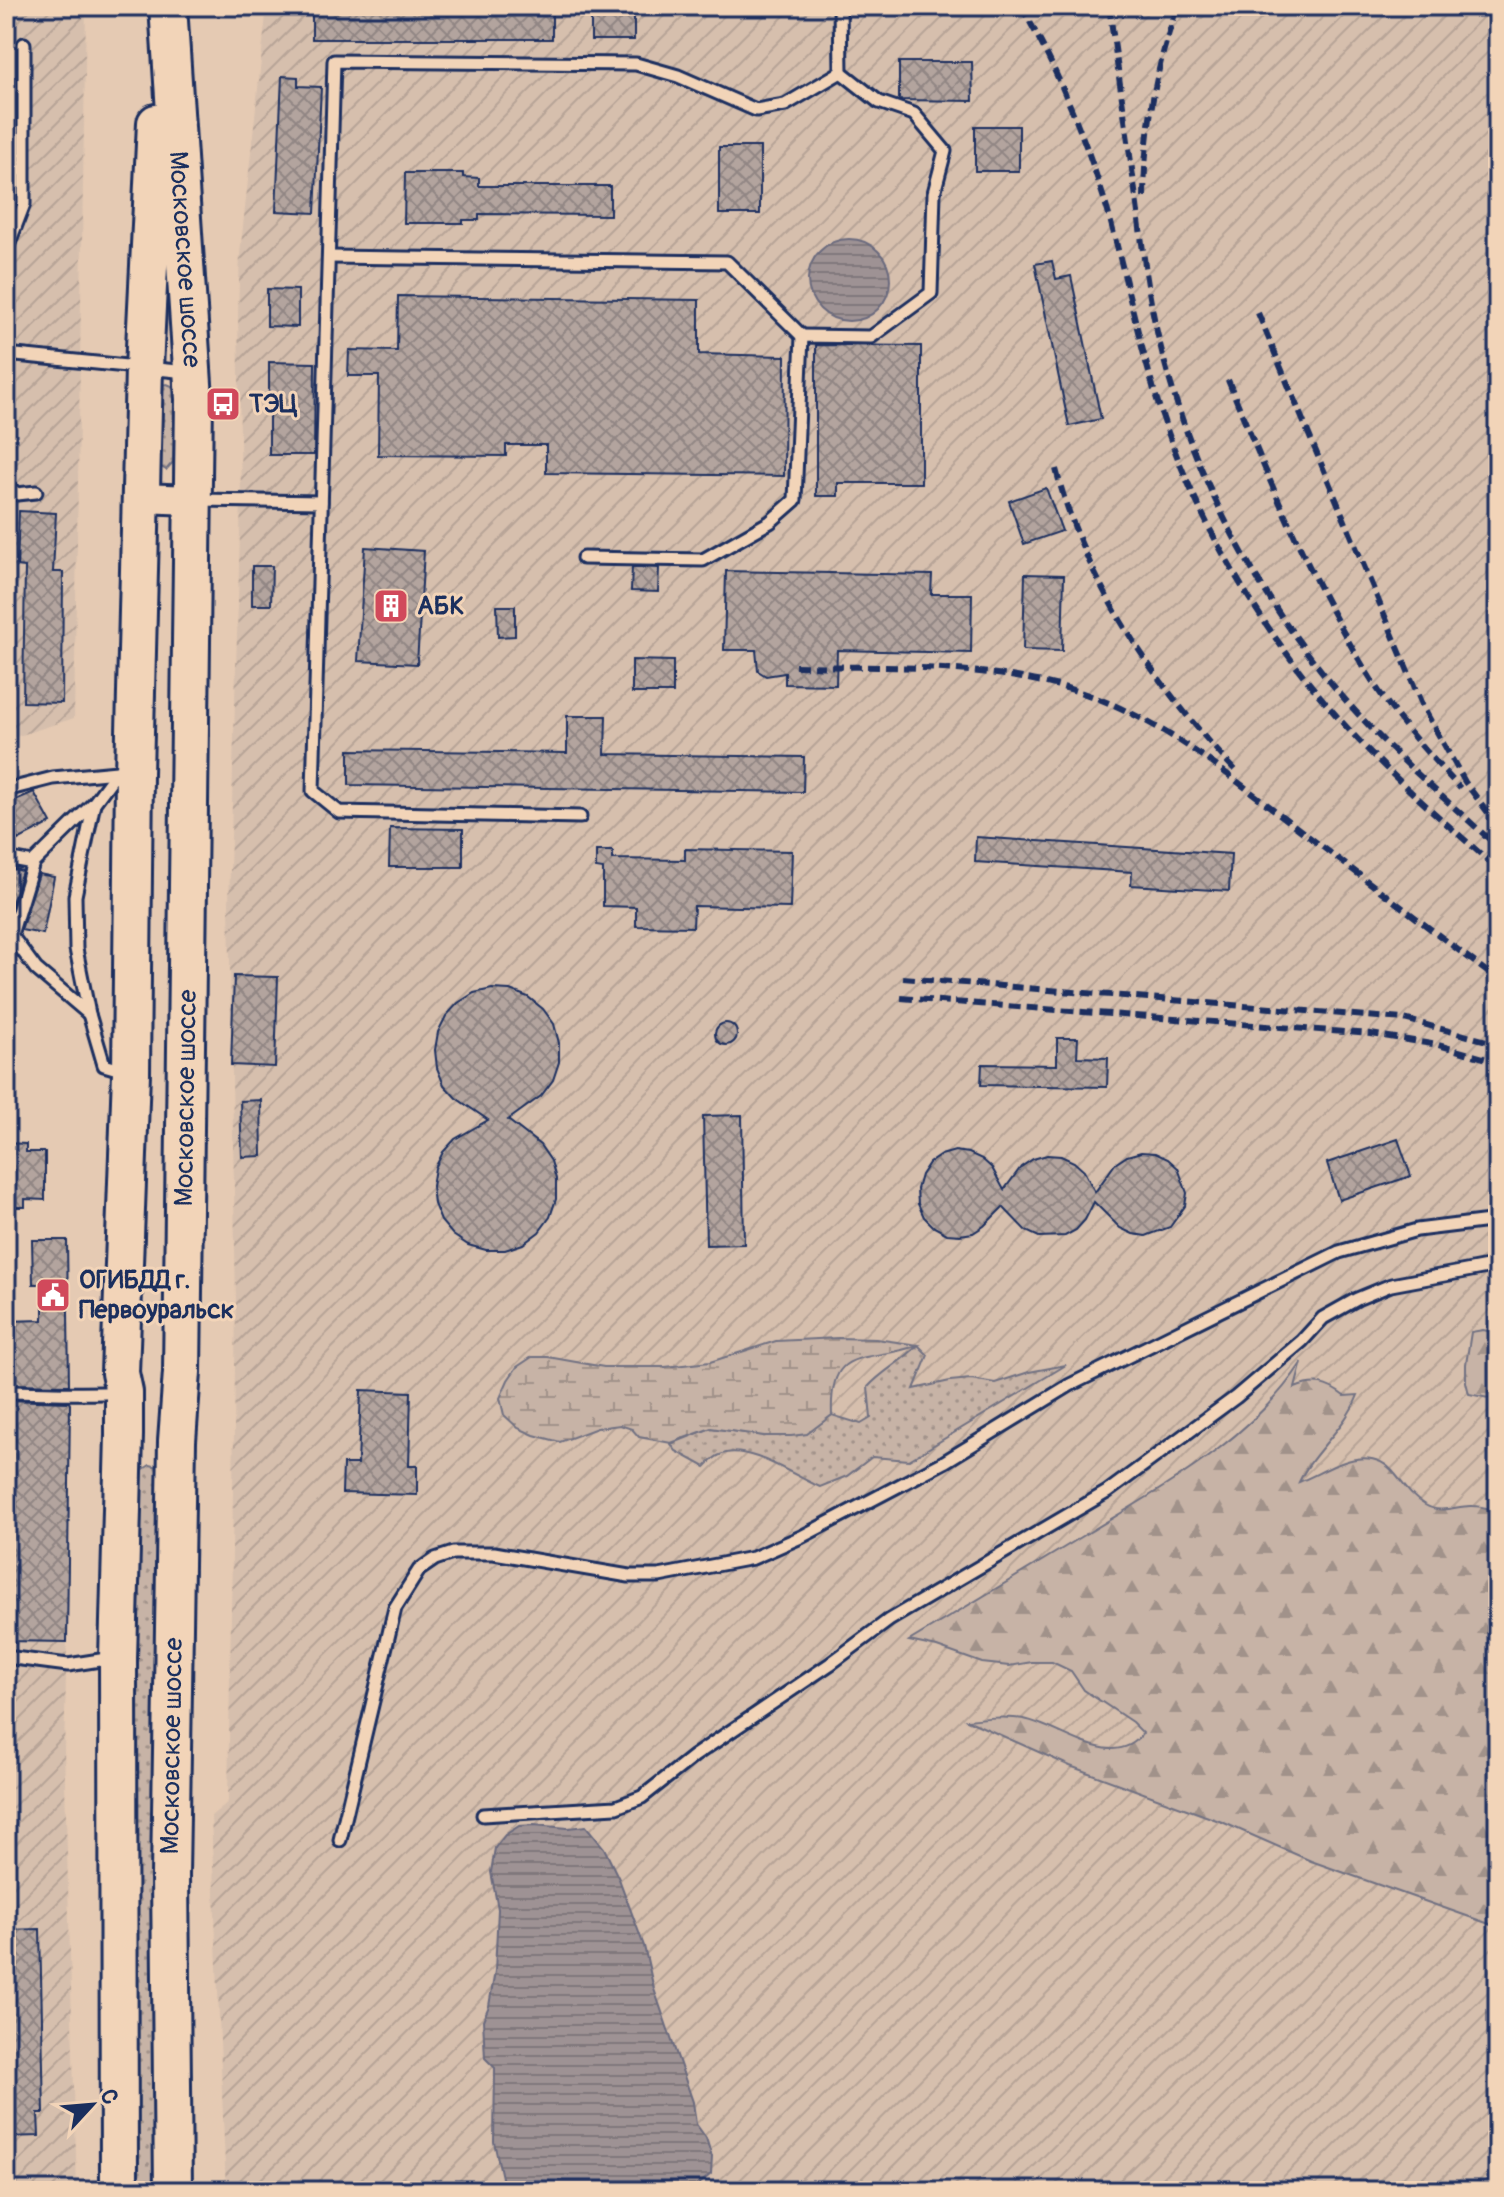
<svg xmlns="http://www.w3.org/2000/svg" width="1504" height="2197" font-family="Pangolin,sans-serif">
<style>
.industrial{fill:url(#industrial-furrows)}
.grass{fill:url(#grass-dots);stroke:#717182;stroke-width:2}
.forest{fill:url(#forest-firs);stroke:#717182;stroke-width:2}
.wetland{fill:url(#wetland-marsh);stroke:#717182;stroke-width:2}
.water{fill:url(#water-rules);stroke:#6a6a7e;stroke-width:2}
.building{fill:url(#building-cross-hatch);stroke:#1b2f5e;stroke-width:2}
.lines{fill:none;stroke-linecap:round;stroke-linejoin:round}
.service-casing{stroke:#1b2f5e;stroke-width:17}
.tertiary-casing{stroke:#1b2f5e;stroke-width:34}
.primary-casing{stroke:#1b2f5e;stroke-width:42}
.service{stroke:#f2d4b8;stroke-width:11}
.tertiary{stroke:#f2d4b8;stroke-width:28}
.primary{stroke:#f2d4b8;stroke-width:36}
.rail{stroke:#1b2f5e;stroke-width:6;stroke-dasharray:12 6;stroke-linecap:butt}
.labels{text-anchor:middle;dominant-baseline:central;stroke-width:6;stroke-linejoin:round;paint-order:stroke}
.street-label{font-size:26px;fill:#1b2f5e;stroke:#f2d4b8}
.poi-label{font-size:26px;font-weight:bold;fill:#1b2f5e;stroke:#f2d4b8;text-anchor:start}
</style>
<defs>
<pattern id="industrial-furrows" width="10" height="10" patternUnits="userSpaceOnUse" patternTransform="scale(2)"><rect width="10" height="10" fill="#d6bfad"/><path d="M-1 1l2-2M0 10L10 0M9 11l2-2" fill="none" stroke="#b7a497"/></pattern>
<pattern id="grass-dots" width="8" height="8" patternUnits="userSpaceOnUse" patternTransform="scale(2)"><rect width="8" height="8" fill="#c7b3a6"/><path d="M2 2h.1M6 6h.1" fill="none" stroke="#a1928a" stroke-width="1.8" stroke-linecap="round"/></pattern>
<pattern id="forest-firs" width="22" height="20" patternUnits="userSpaceOnUse" patternTransform="scale(2)"><rect width="22" height="20" fill="#c7b3a6"/><path d="M5 1l3.5 6h-7zM16 11l3.5 6h-7z" fill="#a1928a"/></pattern>
<pattern id="wetland-marsh" width="20" height="14" patternUnits="userSpaceOnUse" patternTransform="scale(2)"><rect width="20" height="14" fill="#c7b3a6"/><path d="M1 5h8M5 5V1M11 12h8M15 12V8" fill="none" stroke="#a1928a"/></pattern>
<pattern id="water-rules" width="6" height="5" patternUnits="userSpaceOnUse" patternTransform="scale(2)"><rect width="6" height="5" fill="#9e9294"/><path d="M0 2.5h6" fill="none" stroke="#80787c"/></pattern>
<pattern id="building-cross-hatch" width="8" height="8" patternUnits="userSpaceOnUse" patternTransform="scale(2)"><rect width="8" height="8" fill="#b3a49e"/><path d="M0 0l8 8M0 8l8-8" fill="none" stroke="#918684"/></pattern>
</defs>
<rect width="100%" height="100%" fill="#e5cab3"/>
<filter id="ink" filterUnits="userSpaceOnUse"><feTurbulence type="fractalNoise" baseFrequency=".0125" numOctaves="2"/><feDisplacementMap in="SourceGraphic" scale="16" xChannelSelector="R" yChannelSelector="G"/><feConvolveMatrix kernelMatrix="1 2 1 2 8 2 1 2 1" color-interpolation-filters="sRGB"/></filter>
<g filter="url(#ink)">
<!-- industrial -->
<g class="industrial">
<polygon points="6,6 86,6 74,718 6,740"/>
<polygon points="267,6 1498,6 1498,2191 226,2191 211,1816 228,1802 236,1305 229,904 241,500 238,313 240,254"/>
<polygon points="6,1641 67,1642 64,1750 77,2191 6,2191"/>
</g>
<!-- grass -->
<g class="grass">
<polygon points="167,384 172,386 175,393 173,462 166,470 157,464 161,385"/>
<path d="M918,1345l10,10 -14,34 36,-8 21,-2 24,4 34,-11 37,-7 -157,95 -37,-3 -25,19 -27,11c-24,-10 -74,-45 -100,-32 -6,2 -11,8 -15,12l-29,-16 -5,-7 40,-16 54,8 41,-2 26,-19 29,9 10,-6 -3,-31c14,-16 35,-26 50,-42z"/>
<polygon points="150,1465 159,1467 159,2191 131,2191 134,1764 139,1472"/>
</g>
<!-- forest -->
<g class="forest">
<polygon points="1483,1330 1498,1333 1498,1400 1469,1394 1466,1382 1466,1364 1471,1332"/>
<path d="M1302,1362l-7,26c20,-8 32,-5 49,8l14,-1c-13,34 -44,55 -59,87 30,-12 69,-42 96,-8 10,12 16,23 30,31 17,10 31,0 48,1 9,0 17,3 25,5v416l-187,-66 -89,-39 -152,-56 -103,-46c19,-2 38,-4 57,-1 36,7 91,54 119,14l-11,-11 -48,-32 -13,-19 -19,-9h-20l-23,4 -27,-3 -45,-16 -28,-6c59,-36 119,-72 179,-108 77,-47 164,-94 214,-171z"/>
</g>
<!-- wetland -->
<path class="wetland" d="M838,1338l38,1 42,6c-52,20 -89,-3 -86,70l-25,19 -16,2h-27l-53,-8 -40,15 -32,-6 -7,-8 -12,-4 -23,3 -37,14 -26,-7 -16,-7 -14,-13 -4,-17 8,-18 9,-13 15,-10h16l56,10h61l45,-5 66,-21z"/>
<!-- water -->
<g class="water">
<circle cx="849" cy="280" r="41"/>
<polygon points="534,1825 568,1828 586,1826 604,1848 619,1879 644,1946 654,1989 693,2102 696,2124 706,2138 712,2157 711,2174 691,2191 505,2191 494,2142 495,2068 485,2058 483,2020 489,2006 495,1971 498,1909 491,1872 495,1848 505,1835 519,1826"/>
</g>
<!-- building -->
<g class="building">
<rect x="312" y="6" width="240" height="33"/>
<rect x="591" y="13" width="43" height="27"/>
<polygon points="899,62 972,62 973,101 899,100"/>
<polygon points="282,76 298,77 298,86 321,87 315,213 276,211"/>
<rect x="975" y="126" width="44" height="45"/>
<rect x="719" y="147" width="41" height="67"/>
<polygon points="405,173 463,173 463,177 479,178 479,186 610,186 610,215 479,214 479,220 463,220 463,223 404,223"/>
<polygon points="1052,261 1056,279 1071,276 1101,419 1069,426 1035,264"/>
<polygon points="267,289 298,290 298,327 267,326"/>
<polygon points="398,296 699,300 699,354 785,356 784,476 546,473 546,445 506,445 506,456 378,455 379,376 348,376 349,350 397,351"/>
<polygon points="816,345 921,346 921,483 838,483 838,496 816,496"/>
<polygon points="269,362 315,363 314,455 269,455"/>
<polygon points="1046,488 1062,531 1024,544 1009,501"/>
<polygon points="19,511 56,513 53,572 63,572 62,703 23,702 25,567 17,566"/>
<polygon points="365,547 424,551 417,664 358,661"/>
<polygon points="252,566 272,566 271,605 252,605"/>
<polygon points="632,567 659,568 658,592 631,591"/>
<polygon points="726,571 932,575 931,594 972,594 971,653 837,650 836,685 785,684 785,673 766,676 758,671 756,650 724,650"/>
<polygon points="1025,574 1064,575 1062,651 1023,650"/>
<polygon points="497,606 515,606 515,636 498,637"/>
<polygon points="632,660 673,661 673,693 632,693"/>
<polygon points="567,716 606,716 605,754 804,757 803,792 349,785 349,750 567,753"/>
<polygon points="34,792 51,823 18,840 6,817 6,804"/>
<polygon points="390,828 463,829 463,867 389,867"/>
<polygon points="976,837 1231,854 1229,891 1131,885 1132,872 975,862"/>
<polygon points="685,849 792,851 790,908 694,906 693,927 636,926 636,907 603,906 603,869 596,868 596,851 613,851 613,859 685,860"/>
<polygon points="6,867 22,871 6,922"/>
<polygon points="39,874 54,877 43,934 21,930"/>
<polygon points="234,976 278,977 275,1067 231,1065"/>
<polygon points="492,989 510,990 528,997 543,1009 554,1024 559,1043 559,1062 553,1080 541,1096 508,1120 540,1145 551,1161 556,1179 556,1199 550,1217 539,1232 523,1244 505,1250 486,1250 468,1245 453,1235 441,1221 434,1204 432,1186 435,1168 443,1152 455,1139 488,1120 456,1098 444,1085 437,1068 435,1050 438,1032 446,1016 458,1003 474,993"/>
<circle cx="726" cy="1034" r="11"/>
<polygon points="1057,1038 1078,1038 1077,1057 1108,1058 1107,1087 981,1085 982,1064 1057,1065"/>
<polygon points="261,1100 262,1156 242,1157 240,1101"/>
<polygon points="742,1115 744,1244 706,1245 703,1116"/>
<polygon points="1398,1139 1411,1176 1339,1200 1327,1163"/>
<polygon points="6,1143 26,1144 26,1152 45,1152 45,1200 25,1199 25,1207 6,1207"/>
<polygon points="955,1151 969,1153 982,1159 992,1168 1004,1190 1021,1167 1033,1159 1047,1155 1061,1156 1074,1162 1084,1171 1095,1192 1115,1164 1127,1156 1141,1152 1155,1153 1168,1159 1178,1168 1187,1193 1185,1206 1170,1227 1146,1236 1133,1234 1120,1228 1094,1202 1085,1220 1076,1230 1065,1236 1039,1237 1026,1231 1003,1207 984,1226 973,1233 960,1235 947,1234 934,1227 924,1217 918,1204 917,1189 921,1175 929,1163 941,1155"/>
<polygon points="32,1240 67,1240 69,1385 6,1384 6,1321 43,1320 43,1284 33,1284"/>
<polygon points="361,1390 411,1392 409,1466 417,1466 417,1495 342,1493 343,1464 358,1464"/>
<polygon points="6,1400 69,1402 70,1404 67,1642 6,1641"/>
<polygon points="40,1929 44,2113 38,2113 39,2136 6,2137 6,1930"/>
</g>
<g class="lines">
<defs>
<g id="service">
<polyline points="6,251 24,204 24,44"/>
<polyline points="329,257 727,262 802,336"/>
<polyline points="6,354 187,372"/>
<polyline points="6,485 17,494 36,492"/>
<polyline points="197,500 321,502"/>
<polyline points="583,558 703,560 770,522 795,500 802,336 871,337 931,293 934,193 945,151 914,114 879,102 841,72"/>
<polyline points="6,790 53,778 117,772"/>
<polyline points="580,817 339,812 313,791 334,61 636,64 678,76 756,110 785,105 841,72 840,6"/>
<polyline points="6,858 33,863"/>
<polyline points="89,1014 36,969 11,935 33,863 94,803"/>
<polyline points="128,1072 104,1065 89,1014 76,949 75,896 94,803 117,772 130,773"/>
<path d="M6,1392c38,0 77,3 115,0"/>
<polyline points="6,1657 68,1665 113,1658"/>
<polyline points="483,1815 616,1807 642,1797 694,1756 830,1664 889,1620 1107,1492 1236,1397 1302,1341 1323,1318 1357,1299 1391,1285 1498,1265"/>
<polyline points="340,1840 395,1608 419,1570 435,1559 453,1553 494,1553 629,1576 659,1576 753,1558 801,1537 944,1462 1070,1385 1339,1252 1417,1230 1498,1220"/>
</g>
<polyline id="tertiary" points="141,498 192,500"/>
<g id="primary">
<path id="s1" d="M168,6l26,393 -12,973 -5,69 -7,434 3,316"/>
<polyline points="119,2191 118,1658 124,1435 124,1392 120,1373 131,1073 134,773 144,368 156,123"/>
</g>
</defs>
<!-- service casing -->
<use href="#service" class="service-casing"/>
<!-- tertiary casing -->
<use href="#tertiary" class="tertiary-casing"/>
<!-- primary casing -->
<use href="#primary" class="primary-casing"/>
<!-- service -->
<use href="#service" class="service"/>
<!-- tertiary -->
<use href="#tertiary" class="tertiary"/>
<!-- primary -->
<use href="#primary" class="primary"/>
<!-- rail -->
<g class="rail">
<path d="M1021,6c37,64 66,136 87,206 16,57 27,114 44,171 37,129 109,251 200,350 45,49 96,92 146,136"/>
<path d="M1109,6c9,64 18,128 27,192 7,51 12,101 25,150 32,130 100,256 188,356 46,52 98,97 149,143"/>
<path d="M1144,197c1,-66 11,-129 34,-191"/>
<polyline points="1258,313 1423,707 1465,782 1498,826"/>
<path d="M1228,380c42,102 84,205 143,299 25,40 57,75 89,109"/>
<path d="M1056,469c29,114 101,219 181,303"/>
<path d="M795,666c93,2 188,-3 278,24 89,27 159,88 231,143 65,49 129,98 194,147"/>
<polyline points="903,978 1404,1019 1498,1044"/>
<polyline points="901,998 1371,1034 1438,1045 1498,1062"/>
</g>
</g>
</g>
<!-- icons -->
<defs>
<symbol id="bus-square" viewBox="-11 -11 22 22"><rect x="-9" y="-9" width="18" height="18" rx="4" fill="#d1495b" stroke="#f2d4b8"/><path d="M-5-6H5V4H4V6H2V4H-2V6H-4V4H-5ZM-3.5-4V0h7V-4ZM-3.5 1.2v1.5H-2V1.2ZM2 1.2v1.5H3.5V1.2Z" fill="#fff"/></symbol>
<symbol id="building-square" viewBox="-11 -11 22 22"><rect x="-9" y="-9" width="18" height="18" rx="4" fill="#d1495b" stroke="#f2d4b8"/><path d="M-4-6H4V6H1V3H-1V6H-4ZM-2.5-4.3h1.7v1.8h-1.7ZM.8-4.3h1.7v1.8H.8ZM-2.5-1h1.7V.8h-1.7ZM.8-1h1.7V.8H.8Z" fill="#fff"/></symbol>
<symbol id="civic-square" viewBox="-11 -11 22 22"><rect x="-9" y="-9" width="18" height="18" rx="4" fill="#d1495b" stroke="#f2d4b8"/><path d="M-.6-6.5H3V-4.5H.6V-3L4-1V1h2V6H-6V1h2V-1L-.6-3ZM-1.2 2.5V6h2.4V2.5Z" fill="#fff"/></symbol>
</defs>
<g fill-rule="evenodd">
<use href="#bus-square" x="203" y="384" width="40" height="40"/>
<use href="#building-square" x="371" y="586" width="40" height="40"/>
<use href="#civic-square" x="33" y="1275" width="40" height="40"/>
</g>
<g class="labels">
<!-- street labels -->
<g class="street-label">
<text stroke="none"><textPath href="#s1" startOffset="254">Московское шоссе</textPath></text>
<text transform="translate(186 1098) rotate(-89)">Московское шоссе</text>
<text transform="translate(172 1746) rotate(-89)">Московское шоссе</text>
</g>
<!-- poi labels -->
<g class="poi-label">
<text x="249" y="404">ТЭЦ</text>
<text x="417" y="606">АБК</text>
<text x="79" y="1280">ОГИБДД г.<tspan x="79" dy="30">Первоуральск</tspan></text>
</g>
</g>
<!-- margin -->
<rect width="1504" height="2197" fill="none" stroke="#f2d4b8" stroke-width="32"/>
<rect x="16" y="16" width="1472" height="2165" fill="none" stroke="#1b2f5e" stroke-width="3" filter="url(#ink)"/>
<!-- north arrow -->
<g transform="translate(92 2105) rotate(64)" stroke="#f2d4b8" stroke-width="6" paint-order="stroke">
<path d="M0-6L14 30L0 20L-14 30Z" fill="#1b2f5e"/>
<text y="-12" font-size="22" font-weight="bold" text-anchor="middle" fill="#1b2f5e">С</text>
</g>
</svg>
